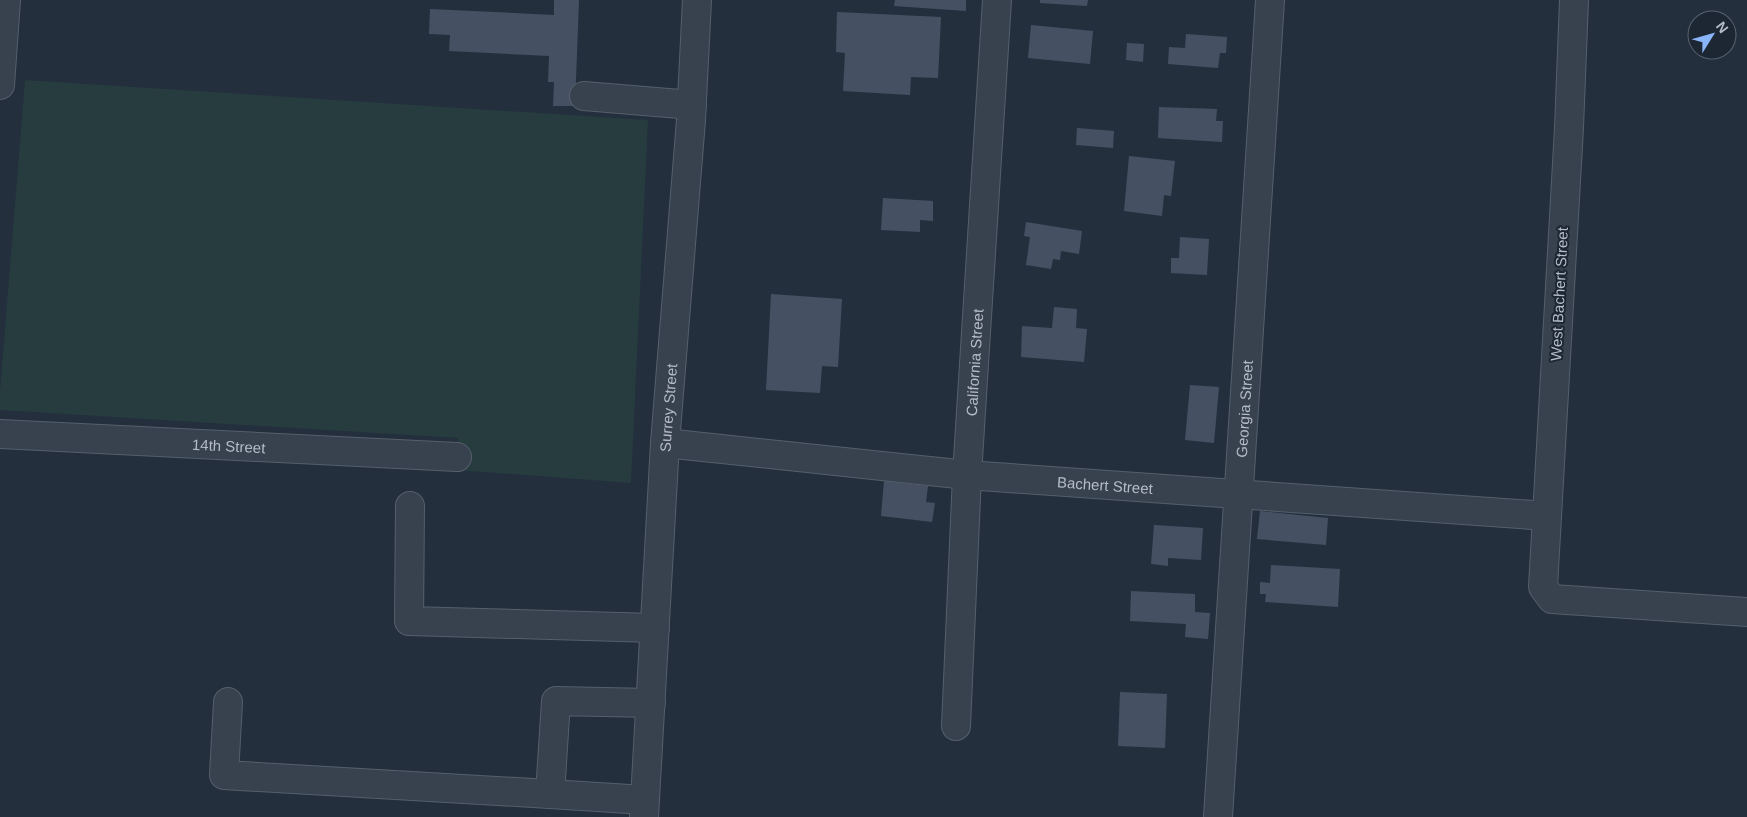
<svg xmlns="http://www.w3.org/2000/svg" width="1747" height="817" font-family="Arial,sans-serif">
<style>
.green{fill:#263c3f}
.building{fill:#455162}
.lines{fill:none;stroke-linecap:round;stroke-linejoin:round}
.minor-casing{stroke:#565f6c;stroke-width:30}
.minor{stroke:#38414e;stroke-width:28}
.labels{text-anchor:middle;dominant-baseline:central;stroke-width:4;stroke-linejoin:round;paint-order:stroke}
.street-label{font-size:15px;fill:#b4bcc9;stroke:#1d2633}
</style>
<rect width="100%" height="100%" fill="#242f3e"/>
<!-- green -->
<polygon class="green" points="25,80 648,120 631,483 457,470 458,438 0,410 0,391"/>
<!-- building -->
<g class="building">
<polygon points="554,0 579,0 575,106 553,106 554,82 548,82 549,56 449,51 450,35 429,34 430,9 554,15"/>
<polygon points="895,0 966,0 966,11 894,6"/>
<polygon points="1040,0 1088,0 1087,6 1040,3"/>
<polygon points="837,12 941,17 938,78 911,77 910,95 843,91 845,53 836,52"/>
<polygon points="1031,25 1093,31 1090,64 1028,58"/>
<polygon points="1186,34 1227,37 1226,53 1220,53 1218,68 1168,64 1169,47 1185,48"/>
<polygon points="1127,43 1144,44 1143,62 1126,60"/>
<polygon points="1159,107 1217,109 1216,121 1223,121 1222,142 1158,138"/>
<polygon points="1077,128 1114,131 1113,148 1076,145"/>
<polygon points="1129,156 1175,161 1171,196 1164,195 1162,216 1124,211"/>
<polygon points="883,198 933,201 933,221 920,220 920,232 881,230"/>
<polygon points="1026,222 1082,231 1079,254 1061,251 1060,260 1053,259 1051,269 1026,265 1030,237 1024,236"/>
<polygon points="1180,237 1209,239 1207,275 1171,273 1171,258 1179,258"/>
<polygon points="771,294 842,299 838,367 822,366 820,393 766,390"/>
<polygon points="1054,307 1077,309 1076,328 1087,329 1084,362 1021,357 1022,326 1052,328"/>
<polygon points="1190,385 1219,387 1214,443 1185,440"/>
<polygon points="884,481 928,486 926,502 935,503 932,522 881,516"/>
<polygon points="1260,511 1328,518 1326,545 1257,539"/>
<polygon points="1154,525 1203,528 1201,560 1168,558 1168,566 1151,564"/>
<polygon points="1271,565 1340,569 1338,607 1265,602 1266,594 1260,594 1260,582 1270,583"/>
<polygon points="1131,591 1195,594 1195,612 1210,613 1208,639 1185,637 1186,624 1130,621"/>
<polygon points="1120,692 1167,694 1165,748 1118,746"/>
</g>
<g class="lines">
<defs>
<g id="minor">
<polyline points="1574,0 1569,128 1543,587 1552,599 1747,612"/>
<polyline points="0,85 6,0"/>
<polyline points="584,96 692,105"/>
<path id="s1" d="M0,434l457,23"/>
<path id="s2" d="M665,443l302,32 580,41"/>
<polyline points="410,506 409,621 655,628"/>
<polyline points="228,702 224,775 550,794 556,701 651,703"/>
<path id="s3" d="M956,726l11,-251 30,-475"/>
<polyline points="550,794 645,800"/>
<path id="s4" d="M644,817l21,-374 26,-323 6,-120"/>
<path id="s5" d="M1218,817l52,-817"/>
</g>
</defs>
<!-- minor casing -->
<use href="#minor" class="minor-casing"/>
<!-- minor -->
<use href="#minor" class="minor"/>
</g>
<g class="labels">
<!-- street labels -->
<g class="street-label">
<text transform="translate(1559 294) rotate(-87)">West Bachert Street</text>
<text stroke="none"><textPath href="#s3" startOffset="364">California Street</textPath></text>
<text stroke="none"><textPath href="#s4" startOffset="410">Surrey Street</textPath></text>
<text stroke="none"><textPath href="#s5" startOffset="409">Georgia Street</textPath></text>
<text stroke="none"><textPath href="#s1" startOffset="229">14th Street</textPath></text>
<text stroke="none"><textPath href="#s2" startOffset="442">Bachert Street</textPath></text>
</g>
</g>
<!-- north arrow -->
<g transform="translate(1712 35) rotate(53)"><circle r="24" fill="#1d2633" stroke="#59626f"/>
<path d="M0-4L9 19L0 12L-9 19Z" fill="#8ab4f8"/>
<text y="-8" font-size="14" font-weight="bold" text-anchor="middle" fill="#b4bcc9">N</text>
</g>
</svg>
